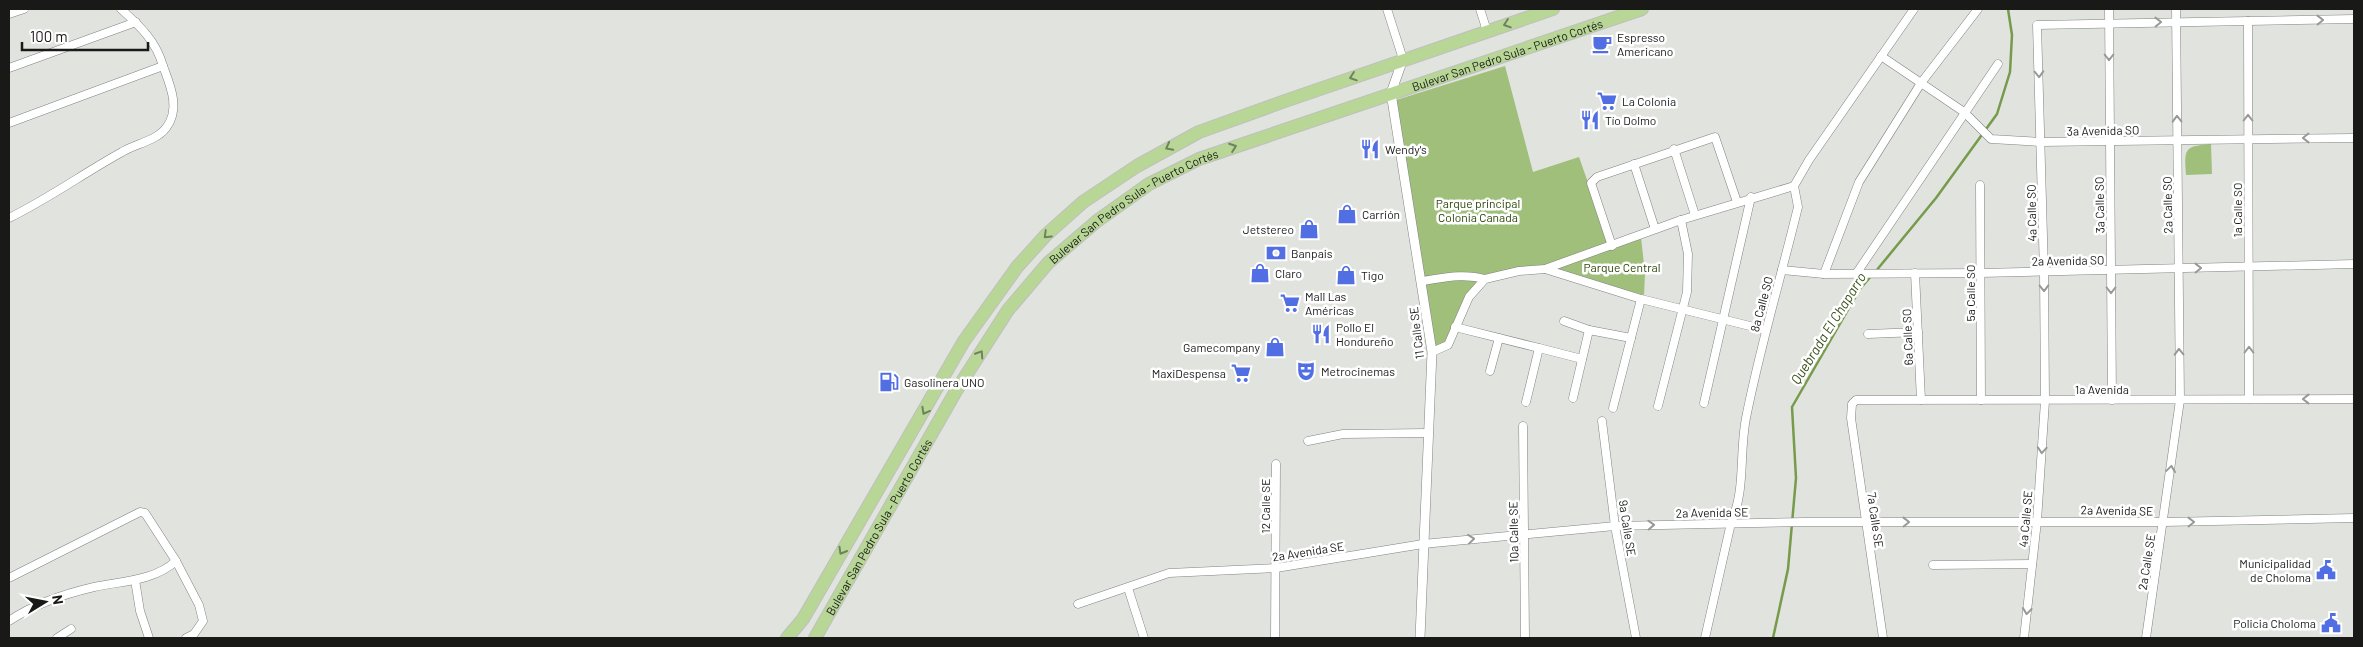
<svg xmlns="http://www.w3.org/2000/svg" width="2363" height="647" font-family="Barlow,sans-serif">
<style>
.green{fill:#9fbf7b}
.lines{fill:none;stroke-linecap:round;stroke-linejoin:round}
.stream{stroke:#769b4a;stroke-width:2.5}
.minor-casing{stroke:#828380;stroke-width:9}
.tertiary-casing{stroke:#828380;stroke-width:10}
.trunk-casing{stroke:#bfbfbe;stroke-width:14}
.minor{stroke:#fff;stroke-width:8}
.tertiary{stroke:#fff;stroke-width:9}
.trunk{stroke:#b8d796;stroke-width:12}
.oneway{stroke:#989897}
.oneway2{stroke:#70825d}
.labels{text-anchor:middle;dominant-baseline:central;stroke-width:5;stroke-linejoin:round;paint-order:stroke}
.poi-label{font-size:12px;fill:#191a18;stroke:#fff;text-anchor:start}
.street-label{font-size:12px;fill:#191a18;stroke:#fff}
.park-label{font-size:12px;fill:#2c4407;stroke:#fff}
.water-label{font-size:14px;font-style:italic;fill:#395118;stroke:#fff}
</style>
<rect width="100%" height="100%" fill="#e1e3df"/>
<!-- green -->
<g class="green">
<polygon points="1505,66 1533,172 1579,157 1610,245 1544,268 1485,277 1467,295 1448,345 1432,352 1393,101"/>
<path d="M2211,144l1,30 -26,1c-2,-26 -2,-29 25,-31z"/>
<polygon points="1641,237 1645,274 1644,295 1551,270"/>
</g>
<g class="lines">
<!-- stream -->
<g class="stream">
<polyline points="1876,271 1936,198 1997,114 2010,72 2012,35 2008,9"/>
<polyline points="1773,638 1788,569 1796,478 1792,407 1860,289 1872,275"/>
</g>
<defs>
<g id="minor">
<polyline points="1387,9 1403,59"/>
<polyline points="1480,9 1487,31"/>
<polyline points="2109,9 2112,400"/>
<polyline points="9,14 24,9"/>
<polyline points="2248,21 2249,399"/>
<polyline points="1881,56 1964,112 1991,139 2041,142 2354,138"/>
<polyline points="9,68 136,22"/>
<path d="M9,123l154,-57c-7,-25 -23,-40 -42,-57"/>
<polyline points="1674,149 1695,215"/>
<polyline points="1634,164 1655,229"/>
<polyline points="1980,185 1981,400"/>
<path d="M9,218c39,-19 75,-45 113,-66 13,-8 34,-11 44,-24 15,-19 4,-43 -3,-62"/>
<polyline points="1612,246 1591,183 1597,177 1715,137 1737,202"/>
<polyline points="1545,269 1641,299 1766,330"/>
<polyline points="1782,270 1824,274 1981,273 2354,264"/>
<polyline points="1915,273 1921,400"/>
<polyline points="1824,274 1859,182 1921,83 1978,9"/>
<polyline points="1856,274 1998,64"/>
<path d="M1422,281c21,-3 42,-8 63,-2"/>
<polyline points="1564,321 1589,330 1631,338"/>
<polyline points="1455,327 1539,348 1526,402"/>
<polyline points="1868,334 1918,332"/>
<polyline points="1539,348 1582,359"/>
<polyline points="1432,352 1448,345 1469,297 1485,279 1519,271 1545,269 1681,220 1794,186"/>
<polyline points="1490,371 1499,338"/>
<polyline points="1573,398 1589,330"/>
<polyline points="1704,403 1751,197"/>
<polyline points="1658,406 1687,292 1688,254 1681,220"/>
<polyline points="1613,408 1641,299"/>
<polyline points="1602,421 1615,526 1636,638"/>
<polyline points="1523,426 1525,638"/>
<polyline points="1308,441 1343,434 1428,433"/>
<polyline points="1933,565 2032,564"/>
<polyline points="9,578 140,512 145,513 176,561 199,605 203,621 194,634 186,638"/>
<polyline points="135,580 140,611 149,638"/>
<polyline points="1128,588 1144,638"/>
<polyline points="1078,604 1169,573 1276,568 1423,544 1615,526 1805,522 2164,522 2354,518"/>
<path d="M9,621c25,-17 55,-27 85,-34 28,-6 60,-6 82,-26"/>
<polyline points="57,638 71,629"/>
<polyline points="1275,638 1276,464"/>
<path d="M1705,638l26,-115c15,-34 8,-70 15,-105 14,-71 35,-141 52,-211l-4,-21 15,-26 105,-151"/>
<polyline points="1883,638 1851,418 1852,404 1856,400 2354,399"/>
<polyline points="2024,638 2037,521 2045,401 2044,272 2037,25 2354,19"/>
<polyline points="2146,638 2180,400 2176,9"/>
</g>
<polyline id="tertiary" points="1403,59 1391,93 1432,352 1420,638"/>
<g id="trunk">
<polyline points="787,638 803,619 964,341 1017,267 1046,235 1083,202 1137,166 1199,132 1285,101 1553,9"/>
<path id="s1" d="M815,638l141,-247 52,-81 40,-47 49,-42 52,-37 50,-25 443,-150"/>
</g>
</defs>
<!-- minor casing -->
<use href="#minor" class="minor-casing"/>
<!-- tertiary casing -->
<use href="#tertiary" class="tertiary-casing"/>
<!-- trunk casing -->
<use href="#trunk" class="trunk-casing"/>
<!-- minor -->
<use href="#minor" class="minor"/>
<!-- tertiary -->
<use href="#tertiary" class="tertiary"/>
<!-- trunk -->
<use href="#trunk" class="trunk"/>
</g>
<!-- one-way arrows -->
<defs><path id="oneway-chevron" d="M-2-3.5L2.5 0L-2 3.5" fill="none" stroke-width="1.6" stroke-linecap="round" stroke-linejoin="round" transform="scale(1.25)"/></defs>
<g class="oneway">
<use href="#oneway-chevron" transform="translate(2320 20) rotate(-1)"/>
<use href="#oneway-chevron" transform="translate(2158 22) rotate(-1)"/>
<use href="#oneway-chevron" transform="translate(2109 57) rotate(90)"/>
<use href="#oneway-chevron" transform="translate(2039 74) rotate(88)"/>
<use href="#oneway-chevron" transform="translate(2248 118) rotate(-90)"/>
<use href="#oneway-chevron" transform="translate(2177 119) rotate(-91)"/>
<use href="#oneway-chevron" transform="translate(2306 138) rotate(179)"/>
<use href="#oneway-chevron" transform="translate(2198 268) rotate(-1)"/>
<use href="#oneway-chevron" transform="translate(2044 288) rotate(89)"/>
<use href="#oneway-chevron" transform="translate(2111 290) rotate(90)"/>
<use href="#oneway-chevron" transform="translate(2249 350) rotate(-90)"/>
<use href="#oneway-chevron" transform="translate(2179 352) rotate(-91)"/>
<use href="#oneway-chevron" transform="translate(2306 399) rotate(-180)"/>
<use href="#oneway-chevron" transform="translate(2042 450) rotate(94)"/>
<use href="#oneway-chevron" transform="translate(2171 469) rotate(-82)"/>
<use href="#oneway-chevron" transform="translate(1906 522) rotate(-1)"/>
<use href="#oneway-chevron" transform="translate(2191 522) rotate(-1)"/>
<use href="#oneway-chevron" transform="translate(1651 525) rotate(-2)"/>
<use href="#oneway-chevron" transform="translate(1471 539) rotate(-6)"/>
<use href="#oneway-chevron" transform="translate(2027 611) rotate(96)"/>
</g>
<g class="oneway2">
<use href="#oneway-chevron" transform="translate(1507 24) rotate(161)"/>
<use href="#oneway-chevron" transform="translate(1353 77) rotate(161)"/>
<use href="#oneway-chevron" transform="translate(1169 147) rotate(152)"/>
<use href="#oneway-chevron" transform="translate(1233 147) rotate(-20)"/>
<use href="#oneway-chevron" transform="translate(1047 235) rotate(136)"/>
<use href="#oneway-chevron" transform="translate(980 354) rotate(-57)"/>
<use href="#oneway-chevron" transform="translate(925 411) rotate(119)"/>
<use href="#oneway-chevron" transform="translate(842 551) rotate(120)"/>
</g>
<!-- icons -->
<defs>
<symbol id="cafe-bare" viewBox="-9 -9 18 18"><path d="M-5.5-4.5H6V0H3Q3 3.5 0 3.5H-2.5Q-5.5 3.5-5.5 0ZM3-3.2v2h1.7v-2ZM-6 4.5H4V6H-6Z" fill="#526ee3" stroke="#fff" stroke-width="2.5" paint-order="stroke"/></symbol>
<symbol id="supermarket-bare" viewBox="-9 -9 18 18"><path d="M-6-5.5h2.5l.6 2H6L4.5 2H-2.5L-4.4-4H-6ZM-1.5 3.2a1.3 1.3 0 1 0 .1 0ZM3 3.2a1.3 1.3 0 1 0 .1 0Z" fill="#526ee3" stroke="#fff" stroke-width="2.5" paint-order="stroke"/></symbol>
<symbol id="restaurant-bare" viewBox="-9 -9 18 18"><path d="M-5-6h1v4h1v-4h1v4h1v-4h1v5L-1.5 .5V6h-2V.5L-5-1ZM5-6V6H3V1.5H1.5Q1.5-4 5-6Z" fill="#526ee3" stroke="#fff" stroke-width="2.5" paint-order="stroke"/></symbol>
<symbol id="shop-bare" viewBox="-9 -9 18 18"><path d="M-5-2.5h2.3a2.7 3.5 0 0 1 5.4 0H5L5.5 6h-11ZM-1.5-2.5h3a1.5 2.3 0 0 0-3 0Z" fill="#526ee3" stroke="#fff" stroke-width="2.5" paint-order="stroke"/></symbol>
<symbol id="bank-bare" viewBox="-9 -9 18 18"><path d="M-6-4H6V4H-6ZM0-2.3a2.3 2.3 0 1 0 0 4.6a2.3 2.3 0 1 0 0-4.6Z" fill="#526ee3" stroke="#fff" stroke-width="2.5" paint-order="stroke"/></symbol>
<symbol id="theatre-bare" viewBox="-9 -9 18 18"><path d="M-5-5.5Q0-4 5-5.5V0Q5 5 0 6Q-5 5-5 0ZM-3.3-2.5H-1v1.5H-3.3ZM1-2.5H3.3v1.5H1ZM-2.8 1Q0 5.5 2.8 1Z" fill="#526ee3" stroke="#fff" stroke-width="2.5" paint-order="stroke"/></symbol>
<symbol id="fuel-bare" viewBox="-9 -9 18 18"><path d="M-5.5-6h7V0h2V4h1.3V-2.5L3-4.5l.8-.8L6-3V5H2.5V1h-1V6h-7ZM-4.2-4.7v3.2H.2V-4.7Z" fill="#526ee3" stroke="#fff" stroke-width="2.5" paint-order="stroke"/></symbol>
<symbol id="civic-bare" viewBox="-9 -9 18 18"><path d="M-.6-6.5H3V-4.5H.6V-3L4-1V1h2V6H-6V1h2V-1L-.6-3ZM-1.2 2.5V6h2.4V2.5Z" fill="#526ee3" stroke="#fff" stroke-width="2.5" paint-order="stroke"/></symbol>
</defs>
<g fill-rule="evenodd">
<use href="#cafe-bare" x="1588" y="30" width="28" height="28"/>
<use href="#supermarket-bare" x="1593" y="87" width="28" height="28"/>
<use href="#restaurant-bare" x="1576" y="106" width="28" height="28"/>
<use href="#restaurant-bare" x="1356" y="135" width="28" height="28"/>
<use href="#shop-bare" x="1333" y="200" width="28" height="28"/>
<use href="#shop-bare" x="1295" y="215" width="28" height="28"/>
<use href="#bank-bare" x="1262" y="239" width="28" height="28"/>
<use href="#shop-bare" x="1246" y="259" width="28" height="28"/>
<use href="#shop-bare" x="1332" y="261" width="28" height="28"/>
<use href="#supermarket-bare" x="1276" y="289" width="28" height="28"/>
<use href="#restaurant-bare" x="1307" y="320" width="28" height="28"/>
<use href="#shop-bare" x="1261" y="333" width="28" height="28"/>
<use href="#theatre-bare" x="1292" y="357" width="28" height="28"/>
<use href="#supermarket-bare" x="1227" y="359" width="28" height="28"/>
<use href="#fuel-bare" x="875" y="368" width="28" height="28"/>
<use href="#civic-bare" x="2312" y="556" width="28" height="28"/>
<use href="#civic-bare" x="2317" y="609" width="28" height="28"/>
</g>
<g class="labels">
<!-- poi labels -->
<g class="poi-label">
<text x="1617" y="37">Espresso<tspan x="1617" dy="14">Americano</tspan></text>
<text x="1622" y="101">La Colonia</text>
<text x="1605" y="120">Tío Dolmo</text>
<text x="1385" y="149">Wendy's</text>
<text x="1362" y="214">Carrión</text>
<text x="1294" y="229" text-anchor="end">Jetstereo</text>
<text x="1291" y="253">Banpais</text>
<text x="1275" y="273">Claro</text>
<text x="1361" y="275">Tigo</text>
<text x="1305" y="296">Mall Las<tspan x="1305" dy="14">Américas</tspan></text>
<text x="1336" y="327">Pollo El<tspan x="1336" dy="14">Hondureño</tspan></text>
<text x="1260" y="347" text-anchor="end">Gamecompany</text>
<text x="1321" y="371">Metrocinemas</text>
<text x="1226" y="373" text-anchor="end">MaxiDespensa</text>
<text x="904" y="382">Gasolinera UNO</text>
<text x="2311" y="563" text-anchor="end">Municipalidad<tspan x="2311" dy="14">de Choloma</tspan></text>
<text x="2316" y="623" text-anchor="end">Policia Choloma</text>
</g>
<!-- street labels -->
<g class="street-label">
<text stroke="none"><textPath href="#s1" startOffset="952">Bulevar San Pedro Sula - Puerto Cortés</textPath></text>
<text transform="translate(2103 130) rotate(-1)">3a Avenida SO</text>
<text transform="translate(2099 205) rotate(-91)">3a Calle SO</text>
<text transform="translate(2167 205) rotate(-91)">2a Calle SO</text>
<text stroke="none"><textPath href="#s1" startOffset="546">Bulevar San Pedro Sula - Puerto Cortés</textPath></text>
<text transform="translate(2237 210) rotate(-90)">1a Calle SO</text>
<text transform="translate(2031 213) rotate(-91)">4a Calle SO</text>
<text transform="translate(2068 260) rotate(-1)">2a Avenida SO</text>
<text transform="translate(1970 293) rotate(-90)">5a Calle SO</text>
<text transform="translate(1761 304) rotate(-75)">8a Calle SO</text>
<text transform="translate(1416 333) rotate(-97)">11 Calle SE</text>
<text transform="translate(1907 337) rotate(-92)">6a Calle SO</text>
<text x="2102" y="389">1a Avenida</text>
<text transform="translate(1265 506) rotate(-90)">12 Calle SE</text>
<text transform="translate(2117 510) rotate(1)">2a Avenida SE</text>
<text transform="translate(1712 512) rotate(-1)">2a Avenida SE</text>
<text transform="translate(2025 519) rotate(-85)">4a Calle SE</text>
<text transform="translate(1876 520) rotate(82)">7a Calle SE</text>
<text transform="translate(1628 528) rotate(81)">9a Calle SE</text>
<text stroke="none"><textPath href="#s1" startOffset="128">Bulevar San Pedro Sula - Puerto Cortés</textPath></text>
<text transform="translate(1513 532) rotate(-91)">10a Calle SE</text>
<text transform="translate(1308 551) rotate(-9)">2a Avenida SE</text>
<text transform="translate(2146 562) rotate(-81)">2a Calle SE</text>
</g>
<!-- park labels -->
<g class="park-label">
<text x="1478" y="203">Parque principal<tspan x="1478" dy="14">Colonia Canada</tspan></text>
<text x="1622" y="267">Parque Central</text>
</g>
<!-- water labels -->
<g class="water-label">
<text transform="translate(1828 328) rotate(-58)">Quebrada El Chaparro</text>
</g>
</g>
<!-- border -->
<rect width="2363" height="647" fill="none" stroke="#191a18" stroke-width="20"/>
<!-- north arrow -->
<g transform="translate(45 602) rotate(80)" stroke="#ffffff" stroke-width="4" paint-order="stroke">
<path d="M0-4L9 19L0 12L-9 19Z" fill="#191a18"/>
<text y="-8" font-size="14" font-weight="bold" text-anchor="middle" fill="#191a18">N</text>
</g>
<!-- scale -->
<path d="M22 42v8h126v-8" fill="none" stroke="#191a18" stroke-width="2.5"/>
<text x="30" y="42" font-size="15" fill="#191a18" stroke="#ffffff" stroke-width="4" paint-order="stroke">100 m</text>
</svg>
